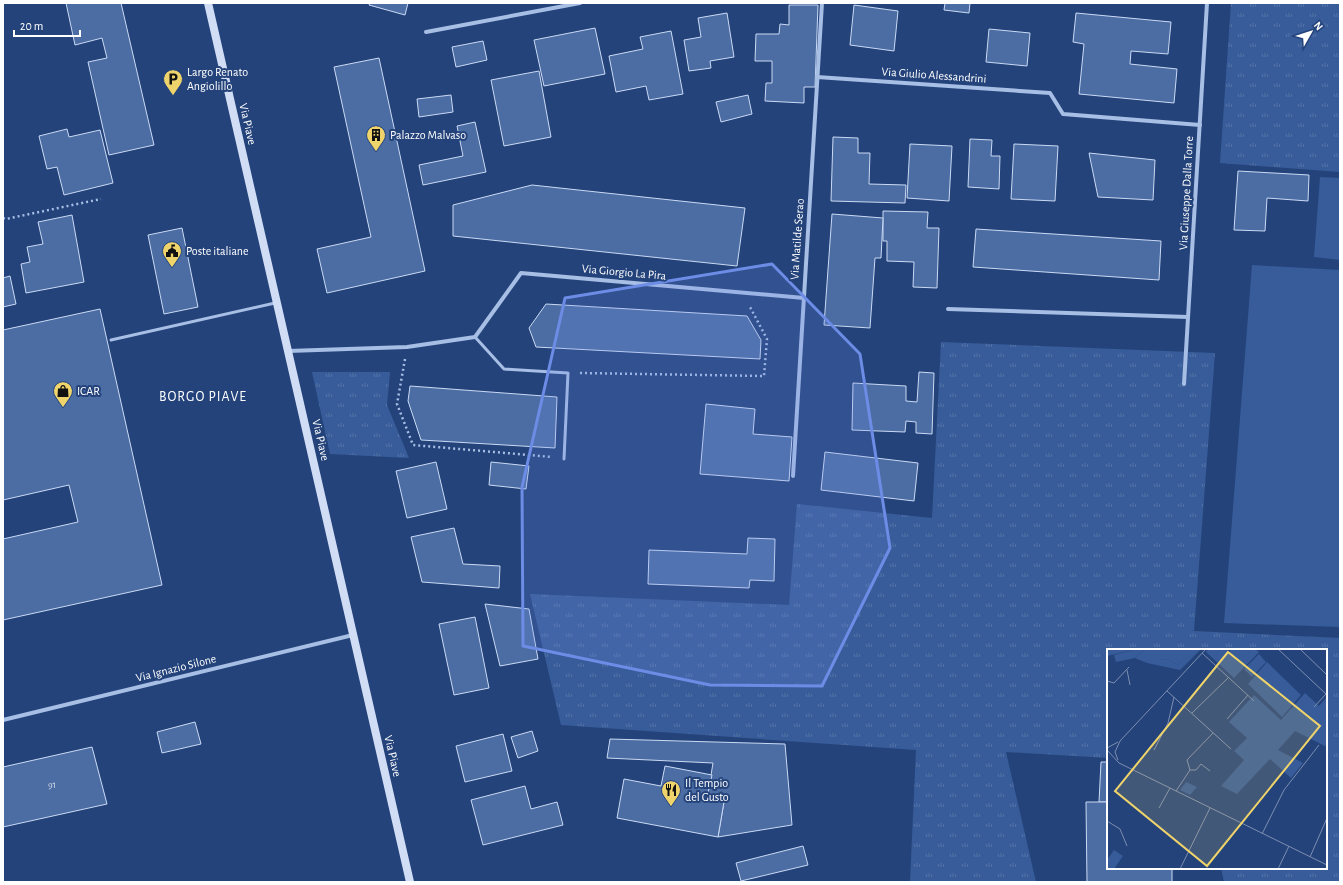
<svg xmlns="http://www.w3.org/2000/svg" width="1343" height="885" font-family="'Alegreya Sans',sans-serif">
<style>
.grass{fill:url(#grass-tufts)}
.pitch{fill:#375c99}
.building{fill:#4c6da4;stroke:#cadaf4}
.lines{fill:none;stroke-linecap:round;stroke-linejoin:round}
.path{stroke:#a7bee5;stroke-width:2.5;stroke-dasharray:2 3;stroke-linecap:butt}
.lane{stroke:#a7bee5;stroke-width:3}
.street{stroke:#a7bee5;stroke-width:4}
.secondary{stroke:#d1ddf5;stroke-width:8}
.marked{fill:#6c8ce6;fill-opacity:0.2;stroke:#6c8ce6;stroke-width:3;stroke-linejoin:round}
.labels{text-anchor:middle;dominant-baseline:central;stroke-width:4;stroke-linejoin:round;paint-order:stroke}
.number-label{font-size:10px;fill:#d2dae8}
.poi-label{font-size:12px;fill:#fff;stroke:#24437b;text-anchor:start}
.street-label{font-size:12px;fill:#fff;stroke:#24437b}
.quarter-label{font-size:14px;letter-spacing:1px;fill:#fff;stroke:#24437b}
.inset-road{fill:none;stroke:#7c8eb0;stroke-width:1}
.view{fill:#efd36b;fill-opacity:0.15;stroke:#efd36b;stroke-width:2}
.inset-edge{fill:none;stroke:#fff;stroke-width:2}
</style>
<defs>
<pattern id="grass-tufts" width="24" height="20" patternUnits="userSpaceOnUse"><rect width="24" height="20" fill="#375c99"/><path d="M3 7l-1-3M5 7V3M7 7l1-3M15 17l-1-3M17 17v-4M19 17l1-3" fill="none" stroke="#5574a8"/></pattern>
</defs>
<rect width="100%" height="100%" fill="#24437b"/>
<!-- grass -->
<g class="grass">
<polygon points="1231,3 1340,3 1340,172 1220,163"/>
<polygon points="941,342 1215,353 1194,631 1340,638 1340,882 1224,882 1221,868 1326,868 1326,650 1108,650 1108,758 1006,752 1036,882 910,882 916,750 561,725 530,594 789,605 797,504 932,518"/>
<polygon points="312,372 390,372 387,405 409,458 330,454"/>
</g>
<!-- pitch -->
<g class="pitch">
<polygon points="1320,177 1340,178 1340,260 1314,257"/>
<polygon points="1252,265 1340,270 1340,627 1224,623"/>
</g>
<!-- building -->
<g class="building">
<polygon points="66,3 121,3 154,145 109,155 88,62 107,58 102,38 75,45"/>
<polygon points="370,3 408,3 405,15 369,5"/>
<polygon points="945,3 970,3 969,13 944,10"/>
<polygon points="789,5 818,5 815,87 804,87 804,103 765,101 766,83 772,83 772,61 755,61 756,34 779,34 780,24 789,25"/>
<polygon points="854,5 898,11 894,51 850,45"/>
<polygon points="727,13 734,57 710,61 711,68 689,71 684,40 701,37 698,18"/>
<polygon points="1076,13 1171,22 1168,54 1131,51 1130,64 1177,69 1174,103 1079,94 1084,44 1073,42"/>
<polygon points="595,28 605,74 544,86 534,40"/>
<polygon points="989,29 1030,33 1027,66 986,62"/>
<polygon points="671,31 683,94 649,100 646,86 616,92 609,56 643,49 640,37"/>
<polygon points="483,41 487,60 456,67 452,47"/>
<polygon points="379,58 425,271 327,293 317,249 371,237 334,67"/>
<polygon points="539,71 551,137 504,146 491,80"/>
<polygon points="451,95 453,112 419,117 417,99"/>
<polygon points="748,95 752,114 721,122 716,102"/>
<polygon points="475,122 486,172 423,185 419,165 463,156 457,126"/>
<polygon points="67,129 69,137 100,130 113,183 64,195 57,167 47,169 39,136"/>
<polygon points="833,137 858,138 858,153 870,153 869,184 906,185 905,203 831,201"/>
<polygon points="970,139 992,140 991,156 1000,156 999,189 968,187"/>
<polygon points="910,144 952,146 949,201 907,198"/>
<polygon points="1014,144 1058,146 1055,201 1011,199"/>
<polygon points="1089,153 1155,160 1153,200 1098,197"/>
<polygon points="1238,171 1309,175 1308,201 1267,198 1265,231 1234,230"/>
<polygon points="532,185 745,208 737,266 453,236 453,205"/>
<polygon points="883,211 928,212 927,228 939,228 937,288 913,287 914,262 887,261 887,241 883,241"/>
<polygon points="832,214 883,218 881,258 875,258 870,328 824,325"/>
<polygon points="72,215 84,282 26,293 21,264 30,262 27,247 43,244 38,222"/>
<polygon points="182,228 198,307 164,314 148,235"/>
<polygon points="976,229 1161,241 1159,280 973,267"/>
<polygon points="10,276 16,304 3,307 3,278"/>
<polygon points="546,304 747,316 761,340 760,359 536,347 529,328"/>
<polygon points="100,309 162,585 3,620 3,539 78,522 69,485 3,500 3,330"/>
<polygon points="919,372 934,373 932,434 916,433 916,422 906,421 905,432 852,430 853,383 906,386 906,401 917,402"/>
<polygon points="410,386 557,397 555,448 421,440 408,401"/>
<polygon points="706,404 755,409 753,434 792,437 789,481 700,474"/>
<polygon points="825,452 918,463 914,501 821,490"/>
<polygon points="436,462 447,509 407,518 396,471"/>
<polygon points="491,462 529,466 526,489 489,485"/>
<polygon points="454,528 463,564 500,566 499,588 422,582 411,537"/>
<polygon points="748,538 775,539 774,581 750,580 749,588 648,584 649,550 747,554"/>
<polygon points="485,604 529,609 538,659 500,666"/>
<polygon points="475,617 489,688 454,695 439,624"/>
<polygon points="195,722 201,744 162,753 157,732"/>
<polygon points="532,731 538,751 518,758 511,737"/>
<polygon points="503,734 512,771 465,782 456,746"/>
<polygon points="610,739 785,744 792,825 718,837 725,796 708,793 713,763 607,758"/>
<polygon points="92,747 107,804 3,827 3,767"/>
<polygon points="1101,762 1108,762 1108,802 1099,802"/>
<polygon points="665,766 712,775 708,793 725,796 718,837 617,818 624,779 661,786"/>
<polygon points="525,786 531,809 557,802 563,825 483,845 471,800"/>
<polygon points="1086,802 1108,802 1108,868 1172,868 1172,882 1087,882"/>
<polygon points="803,846 808,865 741,881 736,863"/>
</g>
<g class="lines">
<!-- path -->
<g class="path">
<polyline points="3,218 6,219 101,199"/>
<polyline points="405,359 397,404 413,445 552,457"/>
<polyline points="580,373 764,376 767,339 750,307"/>
</g>
<!-- lane -->
<g class="lane">
<polyline points="475,337 504,369 568,373 564,459"/>
<polyline points="111,340 275,303"/>
</g>
<!-- street -->
<g class="street">
<polyline points="426,32 580,3"/>
<polyline points="817,77 1050,93 1063,114 1200,125"/>
<polyline points="948,309 1188,317"/>
<polyline points="288,351 407,347 475,337 521,273 804,298"/>
<polyline points="1184,384 1207,3"/>
<polyline points="793,476 822,3"/>
<polyline points="3,720 353,635"/>
</g>
<!-- secondary -->
<polyline class="secondary" points="208,3 410,882"/>
</g>
<!-- marked area -->
<path class="marked" d="M772,264l88,90 30,194 -68,138 -112,-1 -187,-39 -1,-159 43,-189z"/>
<!-- icons -->
<defs>
<symbol id="parking-pin" viewBox="-11 -11 22 30"><path d="M0 17L-7.5 6A9.5 9.5 0 1 1 7.5 6Z" fill="#efd36b" stroke="#24437b"/><path d="M-3.5-5.5H1a3.5 3.5 0 0 1 0 7H-1V5.5H-3.5ZM-1-3.4V-.6H.8a1.4 1.4 0 0 0 0-2.8Z" fill="#111"/></symbol>
<symbol id="building-pin" viewBox="-11 -11 22 30"><path d="M0 17L-7.5 6A9.5 9.5 0 1 1 7.5 6Z" fill="#efd36b" stroke="#24437b"/><path d="M-4-6H4V6H1V3H-1V6H-4ZM-2.5-4.3h1.7v1.8h-1.7ZM.8-4.3h1.7v1.8H.8ZM-2.5-1h1.7V.8h-1.7ZM.8-1h1.7V.8H.8Z" fill="#111"/></symbol>
<symbol id="civic-pin" viewBox="-11 -11 22 30"><path d="M0 17L-7.5 6A9.5 9.5 0 1 1 7.5 6Z" fill="#efd36b" stroke="#24437b"/><path d="M-.6-6.5H3V-4.5H.6V-3L4-1V1h2V6H-6V1h2V-1L-.6-3ZM-1.2 2.5V6h2.4V2.5Z" fill="#111"/></symbol>
<symbol id="shop-pin" viewBox="-11 -11 22 30"><path d="M0 17L-7.5 6A9.5 9.5 0 1 1 7.5 6Z" fill="#efd36b" stroke="#24437b"/><path d="M-5-2.5h2.3a2.7 3.5 0 0 1 5.4 0H5L5.5 6h-11ZM-1.5-2.5h3a1.5 2.3 0 0 0-3 0Z" fill="#111"/></symbol>
<symbol id="restaurant-pin" viewBox="-11 -11 22 30"><path d="M0 17L-7.5 6A9.5 9.5 0 1 1 7.5 6Z" fill="#efd36b" stroke="#24437b"/><path d="M-5-6h1v4h1v-4h1v4h1v-4h1v5L-1.5 .5V6h-2V.5L-5-1ZM5-6V6H3V1.5H1.5Q1.5-4 5-6Z" fill="#111"/></symbol>
</defs>
<g fill-rule="evenodd">
<use href="#parking-pin" x="162" y="68" width="22" height="30"/>
<use href="#building-pin" x="365" y="124" width="22" height="30"/>
<use href="#civic-pin" x="161" y="240" width="22" height="30"/>
<use href="#shop-pin" x="52" y="380" width="22" height="30"/>
<use href="#restaurant-pin" x="660" y="779" width="22" height="30"/>
</g>
<g class="labels">
<!-- number labels -->
<g class="number-label">
<text x="52" y="785">91</text>
</g>
<!-- poi labels -->
<g class="poi-label">
<text x="187" y="72">Largo Renato<tspan x="187" dy="14">Angiolillo</tspan></text>
<text x="390" y="135">Palazzo Malvaso</text>
<text x="186" y="251">Poste italiane</text>
<text x="77" y="391">ICAR</text>
<text x="685" y="783">Il Tempio<tspan x="685" dy="14">del Gusto</tspan></text>
</g>
<!-- street labels -->
<g class="street-label">
<text transform="translate(934 75) rotate(4)">Via Giulio Alessandrini</text>
<text transform="translate(248 124) rotate(77)">Via Piave</text>
<text transform="translate(1186 193) rotate(-87)">Via Giuseppe Dalla Torre</text>
<text transform="translate(797 239) rotate(-86)">Via Matilde Serao</text>
<text transform="translate(624 272) rotate(5)">Via Giorgio La Pira</text>
<text transform="translate(321 440) rotate(77)">Via Piave</text>
<text transform="translate(176 668) rotate(-14)">Via Ignazio Silone</text>
<text transform="translate(393 756) rotate(77)">Via Piave</text>
</g>
<!-- quarter labels -->
<g class="quarter-label">
<text x="203" y="397">BORGO PIAVE</text>
</g>
</g>
<!-- overview -->
<g transform="translate(1107 649)">
<rect width="220" height="220" fill="#24437b"/>
<path d="M30,0h8l-10,9 -19,4 -2,-7zM77,0h17l-21,21 -33,-7 3,-5 19,2 9,5 11,-11zM101,0h17l4,3 3,-3h23l4,3 -25,26 -28,-26zM198,44l14,13 8,-9v50l-32,-16 -17,19 25,13 -12,15 -21,-19 -33,35 -16,-8 23,-26 -10,-9 13,-13 -18,-16 25,-27 27,25zM79,133l11,5 -7,8 -10,-5z" fill="#375c99"/>
<path d="M0,0h30l-30,7zM38,0h39l6,5 -12,11 -9,-5 -18,-1 -4,4 -12,-5z" fill="#375c99"/>
<path d="M152,5l7,8 -14,15 -8,-8zM160,13l34,33 -19,22 -34,-33zM7,201l9,6 -9,13h-6l-1,-9z" fill="#375c99"/>
<path class="inset-road" d="M171,0l48,45 -12,13M193,0l27,26M95,4l52,48M20,21l3,15M0,32l7,2 15,-16M60,42l64,58M85,64l37,-36M120,70l21,-24M0,99l11,-6M0,101l12,13 208,102M47,101l14,-27 6,-26M11,111l-3,-8 5,-11 86,-92M83,121h6l5,-6 9,7M69,142l14,-21 -3,-10 26,-27M52,159l11,-20M0,172l13,8 7,17M155,185l22,-44 35,-45M203,208l17,-39M73,220l30,-61M171,220l11,-23"/>
<path class="view" d="M121,3l92,74 -113,140 -92,-75z"/>
<rect width="220" height="220" class="inset-edge"/>
</g>
<!-- border -->
<rect width="1343" height="885" fill="none" stroke="#ffffff" stroke-width="8"/>
<!-- north arrow -->
<g transform="translate(1311 32) rotate(51)" stroke="#24437b" stroke-width="3" paint-order="stroke">
<path d="M0-3L7 15L0 10L-7 15Z" fill="#ffffff"/>
<text y="-6" font-size="11" font-weight="bold" text-anchor="middle" fill="#ffffff">N</text>
</g>
<!-- scale -->
<path d="M14 30v6h66v-6" fill="none" stroke="#ffffff" stroke-width="2"/>
<text x="20" y="30" font-size="12" fill="#ffffff" stroke="#24437b" stroke-width="3" paint-order="stroke">20 m</text>
</svg>
